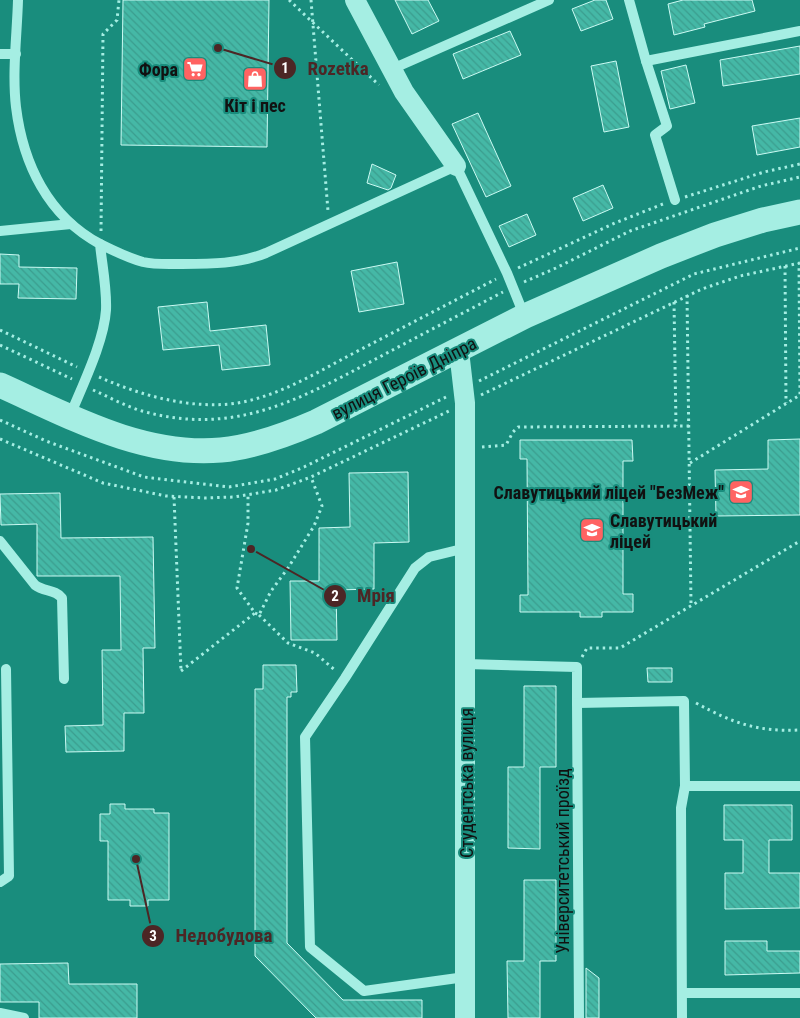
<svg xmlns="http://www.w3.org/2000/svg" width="800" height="1018" font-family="'Roboto Condensed',sans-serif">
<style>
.building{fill:url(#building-back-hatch);stroke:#cbfaf3}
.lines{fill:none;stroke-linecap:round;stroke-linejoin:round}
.path{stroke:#a5eee3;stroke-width:3;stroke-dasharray:2.5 4;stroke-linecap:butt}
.service{stroke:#a5eee3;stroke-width:10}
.minor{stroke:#a5eee3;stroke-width:20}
.tertiary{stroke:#a5eee3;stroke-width:25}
.labels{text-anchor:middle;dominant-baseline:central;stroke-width:4;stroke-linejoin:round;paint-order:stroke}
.poi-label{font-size:18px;font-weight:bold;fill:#111;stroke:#198d7d;text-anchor:end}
.street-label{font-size:18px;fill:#111;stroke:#198d7d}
.leader{fill:none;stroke:#4c2625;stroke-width:2}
.callout-dot{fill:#4c2625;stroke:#198d7d;stroke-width:2}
.mark-label{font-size:15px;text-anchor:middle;font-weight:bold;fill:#fff}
.callout-label{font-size:19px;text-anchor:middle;font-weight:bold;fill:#4c2625;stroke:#198d7d;stroke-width:4;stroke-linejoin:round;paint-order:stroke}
</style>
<defs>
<pattern id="building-back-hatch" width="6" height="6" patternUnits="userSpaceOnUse" patternTransform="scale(1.25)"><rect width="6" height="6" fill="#45b8a6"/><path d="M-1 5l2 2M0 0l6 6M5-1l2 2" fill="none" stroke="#3b9d8e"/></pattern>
</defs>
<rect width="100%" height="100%" fill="#198d7d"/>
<!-- building -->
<g class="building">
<polygon points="123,0 269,0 267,147 121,145"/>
<polygon points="395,0 428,0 439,21 412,34"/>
<polygon points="595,0 606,0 613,19 581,31 572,9"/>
<polygon points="683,0 752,0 755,11 704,24 705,27 674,35 668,4"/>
<polygon points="510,31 521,55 463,79 453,54"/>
<polygon points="800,46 800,74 723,86 720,60"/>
<polygon points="616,61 629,127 604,132 591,66"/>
<polygon points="686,65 695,103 670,109 661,71"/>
<polygon points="478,113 511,186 486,197 452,124"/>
<polygon points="800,118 800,147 757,155 752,126"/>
<polygon points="372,164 396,175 391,188 388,190 367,183"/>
<polygon points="603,185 613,208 583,221 573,198"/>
<polygon points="527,214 536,235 509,247 499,226"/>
<polygon points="0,254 19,255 19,267 77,268 76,299 18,298 19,284 0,284"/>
<polygon points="397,262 404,304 359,312 351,271"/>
<polygon points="207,302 210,331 266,325 270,365 222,370 219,345 163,350 158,307"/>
<polygon points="800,439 800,515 716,516 715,470 768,469 768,440"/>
<polygon points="520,440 632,440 633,461 623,461 623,594 633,594 633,612 602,612 602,617 580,617 580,612 520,612 520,595 528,595 527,459 520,459"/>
<polygon points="408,472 409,542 374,543 374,589 336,590 337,640 291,640 290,581 319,581 319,528 350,527 349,473"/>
<polygon points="60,493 61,538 153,537 155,648 143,648 144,713 124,713 124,751 66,752 65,726 103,725 102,650 121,650 120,576 37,576 37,524 1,525 0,494"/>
<polygon points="263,665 296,665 297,692 291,692 291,697 287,697 287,943 343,1000 422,1000 422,1018 316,1018 255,956 255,689 263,689"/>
<polygon points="647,668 672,668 672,682 648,682"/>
<polygon points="524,686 556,686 556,767 540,767 540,849 508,848 508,767 524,767"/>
<polygon points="110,804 125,804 125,809 154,809 154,813 169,813 169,900 148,900 148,906 130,906 130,900 108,900 108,841 100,841 100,814 110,814"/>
<polygon points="724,805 792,805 792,840 769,840 769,873 800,873 800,908 725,909 725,873 743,873 743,840 724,840"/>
<polygon points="524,880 556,880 556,961 540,961 540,1018 508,1018 507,961 524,961"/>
<polygon points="725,941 767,941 767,951 800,951 800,973 725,975"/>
<polygon points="68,963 69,984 137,984 137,1018 39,1018 39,1002 0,1002 0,964"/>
<polygon points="586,968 599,978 599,1018 586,1018"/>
</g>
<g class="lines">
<!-- path -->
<g class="path">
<polyline points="289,0 379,85"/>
<polyline points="311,0 328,211"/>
<polyline points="685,197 764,172 800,164"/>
<polyline points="101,231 103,34 117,20 119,0"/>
<polyline points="785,266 786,403"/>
<polyline points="518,268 615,223 663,204"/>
<polyline points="524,282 556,268 630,231 761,186 800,177"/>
<polyline points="687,295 691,605"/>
<polyline points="674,302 676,426"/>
<polyline points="0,330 77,367"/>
<polyline points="0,345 72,379"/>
<path d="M99,377c41,18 86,31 131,27 44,-5 84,-30 122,-50 48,-25 96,-50 144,-75"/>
<polyline points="479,381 694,274 800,248"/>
<path d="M93,390c16,7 32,16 49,21 89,25 153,-9 230,-50 43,-23 87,-46 131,-69"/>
<polyline points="481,395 702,289 740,276 800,263"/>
<polyline points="0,420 46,441 144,477 229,487 275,479 304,467 446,397"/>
<polyline points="0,439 103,483 166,496 205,498 234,497 276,490 311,477 449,411"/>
<polyline points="482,447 506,445 513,432 518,427 689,426"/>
<polyline points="690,463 800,395 799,263"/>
<polyline points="174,497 181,671"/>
<polyline points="255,613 259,615 271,591 288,568 314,526 322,506 311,477"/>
<polyline points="259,615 288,643 315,653 336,671"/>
<polyline points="582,657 587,648 620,648 800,541"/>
<polyline points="181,671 255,613 237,588 248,523 248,495"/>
<path d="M696,703c37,20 61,29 104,27"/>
</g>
<!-- service -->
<g class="service">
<path d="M18,0c-1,35 -6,72 -2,107 7,57 32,109 84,137 2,21 7,44 6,66 -2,32 -24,76 -36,106"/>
<polyline points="629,0 646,61 667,126 655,135 675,200"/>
<polyline points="0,54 16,54"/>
<polyline points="646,61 800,31"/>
<polyline points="392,69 549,0"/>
<polyline points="0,231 71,224"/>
<path d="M100,244c14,7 28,14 43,18 13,3 26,2 39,2 29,0 57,0 84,-11l190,-87 51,107 17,42"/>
<path d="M0,541l35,44c9,7 20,4 27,13l2,81"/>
<polyline points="466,664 577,667 577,703 684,701 685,786 681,808 682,1018"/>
<polyline points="577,703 579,1018"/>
<polyline points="685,786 800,786"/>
<polyline points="0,882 9,876 6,669"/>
<polyline points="465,977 364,991 310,947 305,737 345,678 415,568 429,557 466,548"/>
<polyline points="682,993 800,993"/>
<polyline points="0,1013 24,1018"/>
</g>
<!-- minor -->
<g class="minor">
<polyline points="355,0 404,92 456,166"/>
<polyline points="459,351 465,403 465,1018"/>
</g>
<!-- tertiary -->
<path class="tertiary" d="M0,385c69,31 143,72 221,65 33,-3 65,-15 95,-28l209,-106 136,-60 54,-21 48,-15 37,-8"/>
</g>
<!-- icons -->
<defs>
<symbol id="supermarket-square" viewBox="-11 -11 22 22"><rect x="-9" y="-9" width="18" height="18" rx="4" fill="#ff6362" stroke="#198d7d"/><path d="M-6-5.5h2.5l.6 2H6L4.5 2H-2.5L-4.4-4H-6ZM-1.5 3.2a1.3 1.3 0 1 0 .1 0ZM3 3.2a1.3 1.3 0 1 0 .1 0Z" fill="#fff"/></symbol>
<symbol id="shop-square" viewBox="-11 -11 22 22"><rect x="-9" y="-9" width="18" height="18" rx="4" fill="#ff6362" stroke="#198d7d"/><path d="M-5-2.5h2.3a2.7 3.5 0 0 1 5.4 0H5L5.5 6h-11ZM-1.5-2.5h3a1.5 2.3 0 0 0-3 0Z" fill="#fff"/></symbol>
<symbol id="school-square" viewBox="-11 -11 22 22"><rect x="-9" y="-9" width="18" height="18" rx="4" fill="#ff6362" stroke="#198d7d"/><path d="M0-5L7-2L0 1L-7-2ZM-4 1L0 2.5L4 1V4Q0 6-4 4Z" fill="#fff"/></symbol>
</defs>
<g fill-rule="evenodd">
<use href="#supermarket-square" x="181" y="55" width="28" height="28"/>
<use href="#shop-square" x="241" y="65" width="28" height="28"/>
<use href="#school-square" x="727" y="478" width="28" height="28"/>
<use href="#school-square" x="578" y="516" width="28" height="28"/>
</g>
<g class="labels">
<!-- poi labels -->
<g class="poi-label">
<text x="178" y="69">Фора</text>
<text x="255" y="105" text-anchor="middle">Кіт і пес</text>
<text x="724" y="492">Славутицький ліцей "БезМеж"</text>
<text x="610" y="520" text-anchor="start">Славутицький<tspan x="610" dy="21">ліцей</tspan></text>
</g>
<!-- street labels -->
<g class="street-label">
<text transform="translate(404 378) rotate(-27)">вулиця Героїв Дніпра</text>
<text transform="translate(466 783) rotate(-90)">Студентська вулиця</text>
<text transform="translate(562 861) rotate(-90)">Університетський проїзд</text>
</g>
</g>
<!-- callouts -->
<path class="leader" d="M218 48L285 68M251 549L335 596M136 859L153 936"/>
<g class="callout-dot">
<circle cx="218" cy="48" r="5"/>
<circle cx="251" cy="549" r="5"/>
<circle cx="136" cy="859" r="5"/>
<circle cx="285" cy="68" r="12"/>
<circle cx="335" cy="596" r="12"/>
<circle cx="153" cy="936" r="12"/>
</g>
<g class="mark-label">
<text x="285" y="73">1</text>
<text x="335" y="601">2</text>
<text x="153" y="941">3</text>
</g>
<g class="callout-label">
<text x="338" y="75">Rozetka</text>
<text x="376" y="602">Мрiя</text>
<text x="224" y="942">Недобудова</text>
</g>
</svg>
